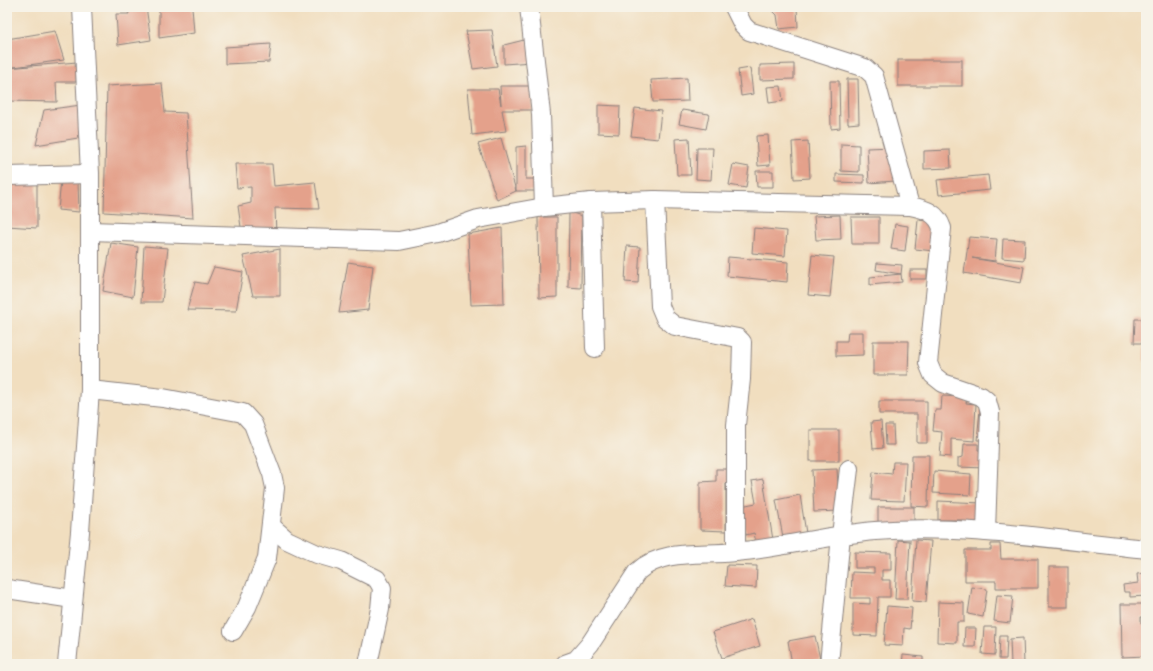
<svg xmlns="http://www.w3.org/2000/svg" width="1153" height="671" font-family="'IM FELL French Canon',serif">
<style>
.building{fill:#e4a18b}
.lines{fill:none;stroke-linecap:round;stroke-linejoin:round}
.minor-casing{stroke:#8a807d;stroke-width:20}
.minor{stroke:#fff;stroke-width:18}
</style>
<rect width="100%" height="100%" fill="#f7f3e8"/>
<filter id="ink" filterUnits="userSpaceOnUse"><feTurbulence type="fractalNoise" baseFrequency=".025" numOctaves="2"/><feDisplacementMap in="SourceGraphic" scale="8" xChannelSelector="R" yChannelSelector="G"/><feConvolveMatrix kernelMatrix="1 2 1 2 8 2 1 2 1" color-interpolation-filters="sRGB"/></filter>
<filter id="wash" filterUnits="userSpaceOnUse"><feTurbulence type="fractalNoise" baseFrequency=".012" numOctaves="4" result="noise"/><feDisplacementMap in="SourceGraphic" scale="16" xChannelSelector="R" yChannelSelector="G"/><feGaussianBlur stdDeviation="0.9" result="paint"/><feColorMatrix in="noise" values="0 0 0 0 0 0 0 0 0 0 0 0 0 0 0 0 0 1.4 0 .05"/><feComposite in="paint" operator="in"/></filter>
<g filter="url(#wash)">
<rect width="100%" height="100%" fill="#f1debf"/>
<g id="blocks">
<!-- building -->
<g class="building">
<polygon points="127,7 146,7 151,40 118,45 116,14 129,14"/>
<polygon points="159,7 192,7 194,33 159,38"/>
<polygon points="769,7 797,7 798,27 779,29 777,15"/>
<polygon points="492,30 497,66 473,69 466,31"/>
<polygon points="55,31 64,60 7,68 7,39"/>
<polygon points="528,39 532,62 504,64 504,45"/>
<polygon points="271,44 269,62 225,64 225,47"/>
<rect x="898" y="60" width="64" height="26"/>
<polygon points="77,62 76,82 56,82 57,102 7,101 7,68"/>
<polygon points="794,64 794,79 760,80 760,65"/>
<polygon points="750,68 753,94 741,96 738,70"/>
<polygon points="687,78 688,101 653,102 651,80"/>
<polygon points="847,79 858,79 859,123 848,124"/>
<polygon points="830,81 839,81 840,128 831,129"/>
<polygon points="162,83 165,112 186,113 193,218 104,212 107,86"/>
<polygon points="500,86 532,86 533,110 502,110 506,131 472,135 468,89 498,89 501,105"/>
<polygon points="781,86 783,101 769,103 767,87"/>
<polygon points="81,105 84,137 36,145 44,110"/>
<polygon points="598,105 620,106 619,134 598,133"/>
<polygon points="635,108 661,111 658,139 631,136"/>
<polygon points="682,110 709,114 706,129 679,124"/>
<polygon points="10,111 10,160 7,161 7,112"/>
<polygon points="768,135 770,165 758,166 756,136"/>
<polygon points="501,138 516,191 497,200 478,144"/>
<polygon points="689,138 691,175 677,175 675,139"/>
<polygon points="808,141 810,178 794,179 792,142"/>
<polygon points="841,144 859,145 859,172 841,171"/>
<polygon points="526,146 526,179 541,179 541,191 516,191 516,147"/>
<polygon points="893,147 895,181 869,183 867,148"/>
<polygon points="697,148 713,148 711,180 696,179"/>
<polygon points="950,150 951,168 924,169 924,151"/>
<polygon points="235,164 272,164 274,186 315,182 319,209 275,208 276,235 242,234 238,206 251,203 251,187 237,188"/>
<polygon points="733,164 749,167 746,188 729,185"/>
<polygon points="756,171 773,171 773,187 757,187"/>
<polygon points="836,174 864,175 864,183 836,182"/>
<polygon points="988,175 990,190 939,195 937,180"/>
<polygon points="7,180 37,182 37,228 7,226"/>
<polygon points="61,181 78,181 79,212 58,210"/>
<polygon points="569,212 582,216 581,288 568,287"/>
<polygon points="840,215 841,239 816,240 814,216"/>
<polygon points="538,217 557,217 557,297 539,298"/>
<polygon points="851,217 879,217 879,244 852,244"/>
<polygon points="918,220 937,222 934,251 915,249"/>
<polygon points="895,224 908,226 905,251 891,249"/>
<polygon points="502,228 504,304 471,305 468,234"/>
<polygon points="754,228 787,231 785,256 752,253"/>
<polygon points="969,237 997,239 995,261 972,258 1024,267 1021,283 964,273"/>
<polygon points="1003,239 1025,240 1024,260 1002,258"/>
<polygon points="111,243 138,247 133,297 103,291"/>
<polygon points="144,246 168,248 162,302 141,302"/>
<polygon points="627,246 640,247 638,283 625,282"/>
<polygon points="280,249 280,296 253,296 243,256"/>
<polygon points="812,255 834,257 830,297 808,295"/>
<polygon points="728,257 788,262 787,282 727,276"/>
<polygon points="348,262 373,266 368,310 339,313"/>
<polygon points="877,263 902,265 901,274 876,270"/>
<polygon points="214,267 243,272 236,311 187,310 195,282 207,284"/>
<rect x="910" y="270" width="17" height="9"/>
<polygon points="901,274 902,282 870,285 870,277"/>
<polygon points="1135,319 1146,319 1146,361 1144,361 1144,343 1134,343"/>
<polygon points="848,332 863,332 863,355 836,356 836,341 847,341"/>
<polygon points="873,341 909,341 908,375 873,375"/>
<polygon points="942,396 967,397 966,403 976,404 974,441 951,439 951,457 940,456 942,432 933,431 935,410 941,410"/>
<polygon points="879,401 927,401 927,443 917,443 917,414 879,414"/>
<polygon points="980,410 986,410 983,440 977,440"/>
<polygon points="881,421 883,448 873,449 871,422"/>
<polygon points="885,425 893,425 894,445 886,445"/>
<rect x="810" y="430" width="29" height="31"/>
<polygon points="964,444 978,444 978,450 985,451 985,468 958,467 958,458 963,457"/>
<polygon points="912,455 929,455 928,507 911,506"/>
<polygon points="893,462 906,462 904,501 871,500 873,472 892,474"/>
<polygon points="716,469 736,469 736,481 726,482 726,531 700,530 700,482 716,481"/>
<polygon points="837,469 839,511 814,512 812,470"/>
<polygon points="934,471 971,474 970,495 933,493"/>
<polygon points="763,479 773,540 756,543 754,533 746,535 741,506 756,503 752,481"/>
<polygon points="800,495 806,533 783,537 776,500"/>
<polygon points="938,501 982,503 981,522 972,522 972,526 962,526 962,520 938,520"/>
<polygon points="878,507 914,507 914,526 878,527"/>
<polygon points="898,540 910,541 907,599 895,599"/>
<polygon points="916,540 931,541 926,602 912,601"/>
<polygon points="991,544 1000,544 1001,559 1038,559 1038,588 996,588 996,581 965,581 965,550 991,550"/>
<polygon points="855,552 891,553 891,570 882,570 882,580 890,580 890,597 878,597 877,636 853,635 853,603 870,604 870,598 851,598 852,572 874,573 874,568 855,568"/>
<polygon points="727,565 757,566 756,588 725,586"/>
<rect x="1049" y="567" width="19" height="40"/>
<polygon points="1146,573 1146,596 1130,597 1130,592 1124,592 1123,585 1138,583 1137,574"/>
<polygon points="972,587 987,589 983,617 968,614"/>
<polygon points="997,595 1013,596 1010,623 994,621"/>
<polygon points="938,602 964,603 964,622 957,622 957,643 937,642"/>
<polygon points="1121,604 1146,604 1146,617 1141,617 1141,623 1146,623 1146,656 1122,657"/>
<polygon points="887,606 912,608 910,629 904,628 903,646 884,645"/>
<polygon points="752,619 760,646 722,658 713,632"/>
<polygon points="984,627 996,627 995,655 982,654"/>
<polygon points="965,628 976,628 975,647 964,647"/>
<polygon points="815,636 820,659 792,664 788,641"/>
<polygon points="1000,636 1007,636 1006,659 999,659"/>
<polygon points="1023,638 1024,664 1011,664 1010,639"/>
<polygon points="903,655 923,657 923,664 902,664"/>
</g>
</g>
</g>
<g filter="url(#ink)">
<use href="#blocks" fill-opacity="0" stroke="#8a807d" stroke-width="1"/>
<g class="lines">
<defs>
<g id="minor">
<polyline points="529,7 541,114 544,207"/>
<path d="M734,7l9,18 6,6 116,37 9,8 36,130c16,3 27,7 32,22l-14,135 5,12 10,8 38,13 6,5 3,11 -4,120"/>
<polyline points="7,176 90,174"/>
<polyline points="655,200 660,306 665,318 675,326 738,338 742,342 741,379 736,425 736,552"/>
<polyline points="591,202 595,348"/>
<polyline points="90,231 399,241 438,233 478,219 544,207 591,202 655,200 910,206"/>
<polyline points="90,390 163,398 243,413 253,424 272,474 275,488 267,558 247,607 233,631"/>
<polyline points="271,526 287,540 317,554 341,561 377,579 382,588 380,609 368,664"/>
<polyline points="7,589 73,599"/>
<polyline points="67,664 80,532 90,390 90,174 82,7"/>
<path d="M565,664l11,-4 14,-16 47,-72c26,-24 65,-16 98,-20 46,-4 93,-17 140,-21 90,-7 182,9 271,18"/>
<polyline points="829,664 841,535 849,469"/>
</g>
</defs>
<!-- minor casing -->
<use href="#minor" class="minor-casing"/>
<!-- minor -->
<use href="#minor" class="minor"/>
</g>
</g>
<!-- margin -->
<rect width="1153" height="671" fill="none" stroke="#f7f3e8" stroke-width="24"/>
</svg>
